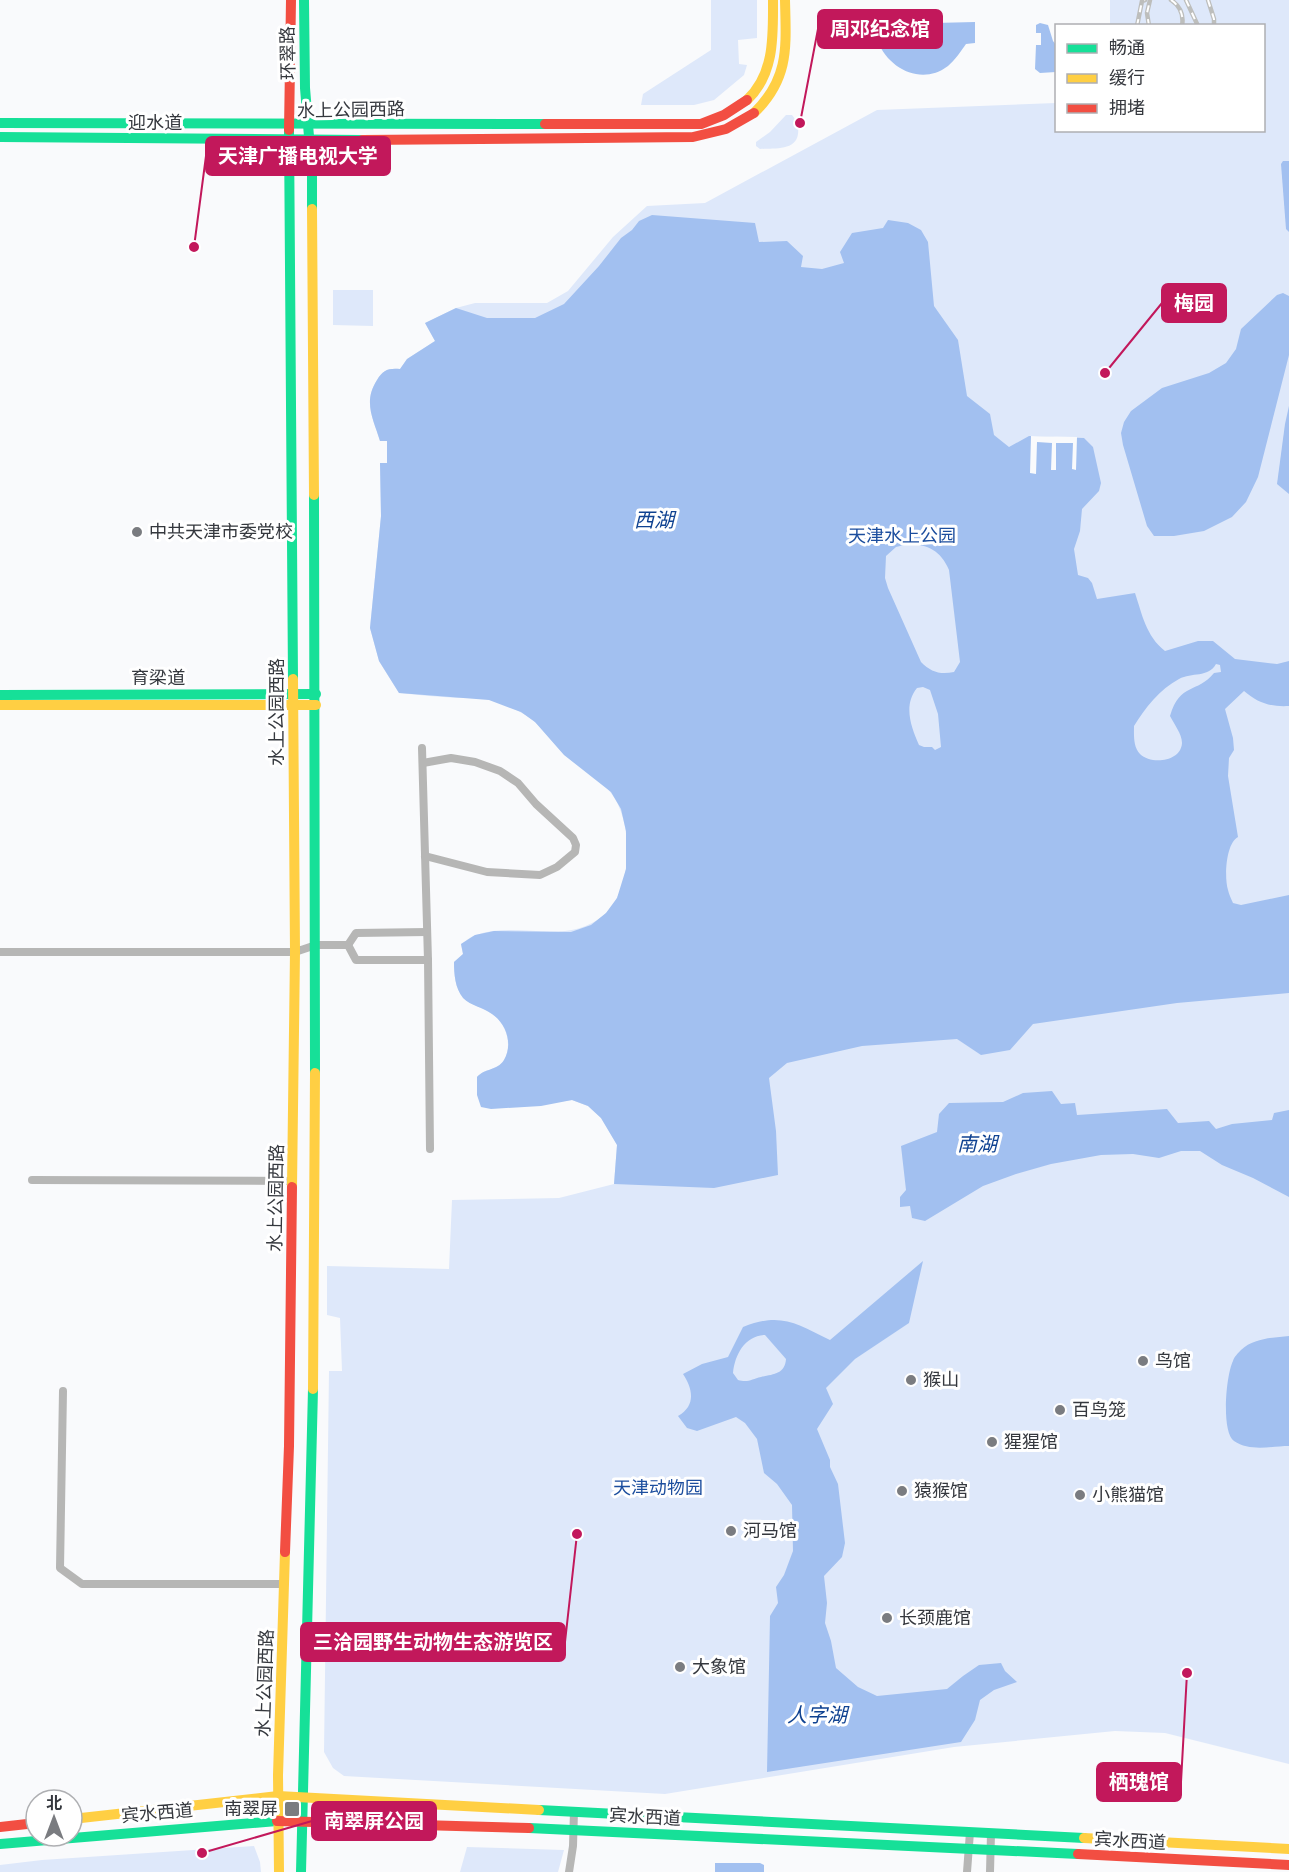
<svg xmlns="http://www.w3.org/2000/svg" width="1289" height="1872" font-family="Jost,'Noto Sans SC',sans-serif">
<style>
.green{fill:#dee8fa}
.water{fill:#a2c0f0;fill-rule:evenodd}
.pier{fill:#f9fafc}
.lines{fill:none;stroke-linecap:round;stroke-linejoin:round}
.street{stroke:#b6b6b5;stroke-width:8}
.fast{stroke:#16e098;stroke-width:10}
.slow{stroke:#ffcf43;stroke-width:10}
.jam{stroke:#f24e42;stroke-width:10}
.rail-casing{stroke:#bdbebc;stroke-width:4.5}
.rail{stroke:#fff;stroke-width:2;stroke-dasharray:7;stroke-linecap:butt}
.poi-dot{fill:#7a7c80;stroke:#fff;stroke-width:2}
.labels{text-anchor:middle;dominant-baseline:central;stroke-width:6;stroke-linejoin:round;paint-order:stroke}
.street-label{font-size:18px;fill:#35383e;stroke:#fff}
.poi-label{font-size:18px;fill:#35383e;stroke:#fff;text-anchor:start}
.park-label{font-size:18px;fill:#1c4e9e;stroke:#fff}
.water-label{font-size:20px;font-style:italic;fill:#0f4291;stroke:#fff}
.leader{fill:none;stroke:#c2185b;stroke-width:2}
.callout-dot{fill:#c2185b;stroke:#fff;stroke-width:2}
.callout{fill:#c2185b;stroke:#c2185b;stroke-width:2}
.callout-label{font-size:20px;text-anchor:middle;font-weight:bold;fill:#fff}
</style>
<rect width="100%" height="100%" fill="#f9fafc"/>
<!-- green -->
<g class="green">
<polygon points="711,0 757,0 757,38 738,40 739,64 747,65 744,75 714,100 694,105 641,105 643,94 711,50"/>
<path d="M1110,0h179v1764l-124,-31 -50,-2 -161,16 -289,47 -321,-18 -11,-8 -9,-16 5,-381h13l-2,-53 -13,-3v-49l122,3 3,-69 107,-2 55,-14 3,-39 -16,-27 -13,-12 -16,-6 -14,2 -81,-7v-18c8,-9 20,-6 27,-17 9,-15 2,-37 -12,-46 -9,-7 -21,-8 -29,-17 -8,-9 -9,-23 -9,-35l9,-8 -2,-10c5,-3 10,-8 15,-9 43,-15 90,12 128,-20 29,-24 30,-93 7,-122 -13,-17 -34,-26 -49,-41 -14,-14 -24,-32 -42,-40 -9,-5 -20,-9 -30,-12 -10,-3 -22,-2 -32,-2 -19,-1 -39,-3 -59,-5l-20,-32 -9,-33 11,-112 -1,-53h7v-22h-7c-7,-23 -17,-39 -3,-61 6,-10 11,-12 23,-11l7,-10 28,-18 -10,-18 31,-15 19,-5h72l21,-12 45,-54 34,-31 58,-3 172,-93 179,-7v27h208v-104l-154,-1z"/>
<path d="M786,115h6c5,6 7,11 6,19 -2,17 -25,14 -38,15l-4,-3v-4l14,-10z"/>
<polygon points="333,290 373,290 373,326 333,325"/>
<polygon points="254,1846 260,1862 261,1872 0,1872 0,1865 42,1860"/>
<polygon points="467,1847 564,1850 558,1872 460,1872"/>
</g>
<!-- water -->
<g class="water">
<path d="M975,22v21l-9,1c-5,7 -11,16 -18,22 -26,20 -59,3 -70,-24h-6v-17l4,-2h35l1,8h22v-8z"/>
<polygon points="1040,23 1048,25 1053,41 1056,45 1056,72 1040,73 1035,69 1036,45 1041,45 1041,33 1036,33 1036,25"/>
<polygon points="1289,161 1289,232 1286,229 1281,164 1283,161"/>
<path d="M652,215l103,8 4,19 28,-1 16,15 -2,11 21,2 22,-6 -4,-11 12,-19 31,-5 5,-8 20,3 13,7 7,12 6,64 24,34 9,56 23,18 4,21 15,12 20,-11 55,2 9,9 8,36 -2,8 -17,18 -2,22 -6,18 4,26 10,3 4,5 5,16 38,-6c7,21 11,43 30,58l33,-10h15l22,18 42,5 12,-3v45c-19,1 -31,-3 -45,-15l-19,18 8,29 1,12 -5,8 -1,18 10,61c-12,6 -14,40 -10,53 1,4 3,9 5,13l8,2 48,-10v98l-112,10 -144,21 -23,26 -29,5 -24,-16 -95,7 -75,17 -18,15 7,53 2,44 -64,13 -100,-4 3,-39 -16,-27 -13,-12 -16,-6 -31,6 -50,3 -10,-2 -4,-12v-18c8,-9 20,-6 27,-17 9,-15 3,-36 -12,-46 -9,-7 -21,-8 -29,-16 -8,-10 -9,-24 -9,-36l9,-8 -2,-10 14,-9 19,-4 77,1 20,-7 15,-12 11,-15 9,-29v-38l-5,-22 -10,-17 -47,-37 -29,-33 -14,-10 -32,-12 -90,-7 -20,-32 -9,-33 11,-112 -1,-53h7v-22h-7c-7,-23 -17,-39 -3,-61 6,-10 11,-12 23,-11l7,-10 28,-18 -10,-18 31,-15 31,10h48l29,-14 35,-38 22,-28 11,-8 7,-9zM908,544c20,0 33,7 41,26l11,92 -6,10c-14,3 -23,0 -33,-10l-33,-74 -3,-10 1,-22 10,-9zM1216,664l4,1 1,7 -7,1c-17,21 -34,9 -44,43 4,8 12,18 12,27 -1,19 -31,22 -42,11 -7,-7 -6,-19 -6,-28 11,-18 26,-37 45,-47 13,-7 29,-1 37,-15zM923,687l7,3 8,24 3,33 -6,3 -3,-3h-8l-5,-2c-8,-18 -16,-40 -2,-57z"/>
<polygon points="1283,293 1289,296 1289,355 1258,477 1246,502 1232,517 1204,531 1174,536 1154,536 1147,526 1123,445 1121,433 1124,422 1131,411 1162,388 1209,373 1226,363 1236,349 1241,329 1277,295"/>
<polygon points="1289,406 1289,494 1277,484 1285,424"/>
<polygon points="1052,1091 1061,1104 1075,1103 1077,1115 1167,1109 1178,1123 1209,1121 1216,1129 1232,1124 1272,1120 1274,1113 1289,1110 1289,1197 1253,1178 1222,1165 1200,1151 1181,1151 1159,1158 1133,1154 1101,1155 1051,1164 1016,1174 983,1186 925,1221 912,1218 910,1206 900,1207 900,1197 906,1190 901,1146 937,1132 939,1114 949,1103 1003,1102 1023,1093"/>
<path d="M923,1261l-14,62 -54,36 -29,29 7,16 -16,25 13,31v7l8,17 7,59 -3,14 -18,19 3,27 -2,20 6,18 5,27 22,19 19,9 70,-7 16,-13 16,-11 22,-2 4,8 12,11 -23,8 -14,10 -5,20 -14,22 -194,30 3,-156 8,-13 -2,-16 8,-12 9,-24 -1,-46 -15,-21 -13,-11 -7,-34 -12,-16 -9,-6 -39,14 -10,-3 -9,-12c18,-10 15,-27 5,-42l19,-10 26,-7 15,-30c37,-15 53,-4 87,13zM765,1335l21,24c-1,15 -12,15 -25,18 -9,2 -13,6 -23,3l-5,-7c2,-19 12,-37 32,-38z"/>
<path d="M1289,1336v110c-17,0 -39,6 -55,-5 -13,-9 -8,-66 -1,-80 1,-4 5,-8 8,-11 13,-12 31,-12 48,-14z"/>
<polygon points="715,1863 760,1863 764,1865 764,1872 715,1872"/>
</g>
<!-- pier -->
<polygon class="pier" points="1031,436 1077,437 1076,470 1072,469 1073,443 1056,443 1056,470 1051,470 1052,443 1037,442 1036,474 1030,473"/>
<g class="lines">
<!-- street -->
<g class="street">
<polyline points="422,748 428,960 430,1149"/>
<polyline points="423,763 451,758 475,762 500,771 518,783 536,804 573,838 576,845 575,852 557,867 540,875 487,872 425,856"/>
<polyline points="348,945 356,960 428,960"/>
<polyline points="348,945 356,933 427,932"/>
<polyline points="0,952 295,952 316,945 348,945"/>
<polyline points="32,1180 293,1181"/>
<polyline points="63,1391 60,1568 82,1584 284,1584"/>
<polyline points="569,1872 573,1846 574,1811"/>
<polyline points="967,1872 970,1832"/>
<polyline points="990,1872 991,1833"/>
</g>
<!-- fast -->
<g class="fast">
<polyline points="304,0 305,88 312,173 312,209"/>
<polyline points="0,123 545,124"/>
<polyline points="289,130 293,679"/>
<polyline points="0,137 362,140"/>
<polyline points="314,495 315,1073"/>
<polyline points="0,695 316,694"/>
<polyline points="539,1810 1084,1838"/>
<polyline points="529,1828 1078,1854"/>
<polyline points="0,1844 277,1821"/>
<polyline points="301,1872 313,1389"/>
</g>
<!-- slow -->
<g class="slow">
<path d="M747,100c28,-26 26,-65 26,-100"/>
<path d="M754,113c36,-35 32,-67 31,-113"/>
<polyline points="312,209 314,495"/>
<polyline points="0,705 316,705"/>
<polyline points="292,1187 295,952 293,679"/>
<polyline points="313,1389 315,1073"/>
<polyline points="72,1819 278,1796 539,1810"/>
<polyline points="1084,1838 1289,1849"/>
<polyline points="279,1872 278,1775 285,1552"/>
</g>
<!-- jam -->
<g class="jam">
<polyline points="545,124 701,124 724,115 747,100"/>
<polyline points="289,130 291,0"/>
<polyline points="362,140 693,137 726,129 754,113"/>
<polyline points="285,1552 289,1446 292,1187"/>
<polyline points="277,1821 529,1828"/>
<polyline points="0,1827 36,1823"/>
<polyline points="1078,1854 1289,1865"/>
</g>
<defs>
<g id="rail">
<path d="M1171,0c9,6 13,15 11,26"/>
<polyline points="1186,0 1198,26"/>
<polyline points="1208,0 1214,19 1214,26"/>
<polyline points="1137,26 1142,1 1145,0"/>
<polyline points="1149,26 1147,13 1150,0"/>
</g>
</defs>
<!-- rail casing -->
<use href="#rail" class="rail-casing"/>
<!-- rail -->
<use href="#rail" class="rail"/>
</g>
<!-- markers -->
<g class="poi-dot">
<circle cx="137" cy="532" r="6"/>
<circle cx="1143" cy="1361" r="6"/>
<circle cx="911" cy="1380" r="6"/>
<circle cx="1060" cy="1410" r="6"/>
<circle cx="992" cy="1442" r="6"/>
<circle cx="902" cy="1491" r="6"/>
<circle cx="1080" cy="1495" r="6"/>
<circle cx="731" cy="1531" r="6"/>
<circle cx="887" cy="1618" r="6"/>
<circle cx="680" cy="1667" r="6"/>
<rect x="284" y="1801" width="16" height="16" rx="3"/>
</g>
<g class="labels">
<!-- street labels -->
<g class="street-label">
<text transform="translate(288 53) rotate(-91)">环翠路</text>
<text transform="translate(351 110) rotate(-1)">水上公园西路</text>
<text x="155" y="123">迎水道</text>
<text x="158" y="678">育梁道</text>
<text transform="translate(277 712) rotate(-90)">水上公园西路</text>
<text transform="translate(276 1198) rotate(-89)">水上公园西路</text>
<text transform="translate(265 1683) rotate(-88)">水上公园西路</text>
<text transform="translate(157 1813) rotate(-5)">宾水西道</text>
<text transform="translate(645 1817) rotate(3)">宾水西道</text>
<text transform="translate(1130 1841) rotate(3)">宾水西道</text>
</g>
<!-- poi labels -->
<g class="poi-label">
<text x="149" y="532">中共天津市委党校</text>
<text x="1155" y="1361">鸟馆</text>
<text x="923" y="1380">猴山</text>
<text x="1072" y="1410">百鸟笼</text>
<text x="1004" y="1442">猩猩馆</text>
<text x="914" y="1491">猿猴馆</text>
<text x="1092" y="1495">小熊猫馆</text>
<text x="743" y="1531">河马馆</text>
<text x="899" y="1618">长颈鹿馆</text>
<text x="692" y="1667">大象馆</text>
<text x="278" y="1809" text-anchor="end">南翠屏</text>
</g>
<!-- park labels -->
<g class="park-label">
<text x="902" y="536">天津水上公园</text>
<text x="658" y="1488">天津动物园</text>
</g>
<!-- water labels -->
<g class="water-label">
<text x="654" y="520">西湖</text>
<text x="977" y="1144">南湖</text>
<text x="817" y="1715">人字湖</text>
</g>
</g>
<!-- callouts -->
<path class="leader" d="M800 123L818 29M194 247L206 156M1105 373L1162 303M577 1534L565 1642M1187 1673L1181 1782M202 1853L312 1821"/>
<g class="callout-dot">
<circle cx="800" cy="123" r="6"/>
<circle cx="194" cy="247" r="6"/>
<circle cx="1105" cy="373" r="6"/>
<circle cx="577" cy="1534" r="6"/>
<circle cx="1187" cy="1673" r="6"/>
<circle cx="202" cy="1853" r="6"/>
</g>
<g class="callout">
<rect x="818" y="10" width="124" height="38" rx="6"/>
<rect x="206" y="137" width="184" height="38" rx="6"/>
<rect x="1162" y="284" width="64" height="38" rx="6"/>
<rect x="301" y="1623" width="264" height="38" rx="6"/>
<rect x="1097" y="1763" width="84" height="38" rx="6"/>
<rect x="312" y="1802" width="124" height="38" rx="6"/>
</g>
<g class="callout-label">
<text x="880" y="36">周邓纪念馆</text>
<text x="298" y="163">天津广播电视大学</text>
<text x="1194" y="310">梅园</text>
<text x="433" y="1649">三洽园野生动物生态游览区</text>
<text x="1139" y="1789">栖瑰馆</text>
<text x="374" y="1828">南翠屏公园</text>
</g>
<!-- legend -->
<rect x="1055" y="24" width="210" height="108" fill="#ffffff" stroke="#aeafb2" stroke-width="1.5"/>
<rect x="1067" y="44" width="30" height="9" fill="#16e098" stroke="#aeafb2" stroke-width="1.5"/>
<text x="1109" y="54" font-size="18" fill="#35383e">畅通</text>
<rect x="1067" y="74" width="30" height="9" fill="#ffcf43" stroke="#aeafb2" stroke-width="1.5"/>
<text x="1109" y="84" font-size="18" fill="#35383e">缓行</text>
<rect x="1067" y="104" width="30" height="9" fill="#f24e42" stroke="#aeafb2" stroke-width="1.5"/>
<text x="1109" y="114" font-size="18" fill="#35383e">拥堵</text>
<!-- north arrow -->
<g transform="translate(54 1818)"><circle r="28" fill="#ffffff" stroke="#aeafb2" stroke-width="1.5"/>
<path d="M0-4.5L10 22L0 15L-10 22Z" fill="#7a7c80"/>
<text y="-9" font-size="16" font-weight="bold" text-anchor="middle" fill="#35383e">北</text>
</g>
</svg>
